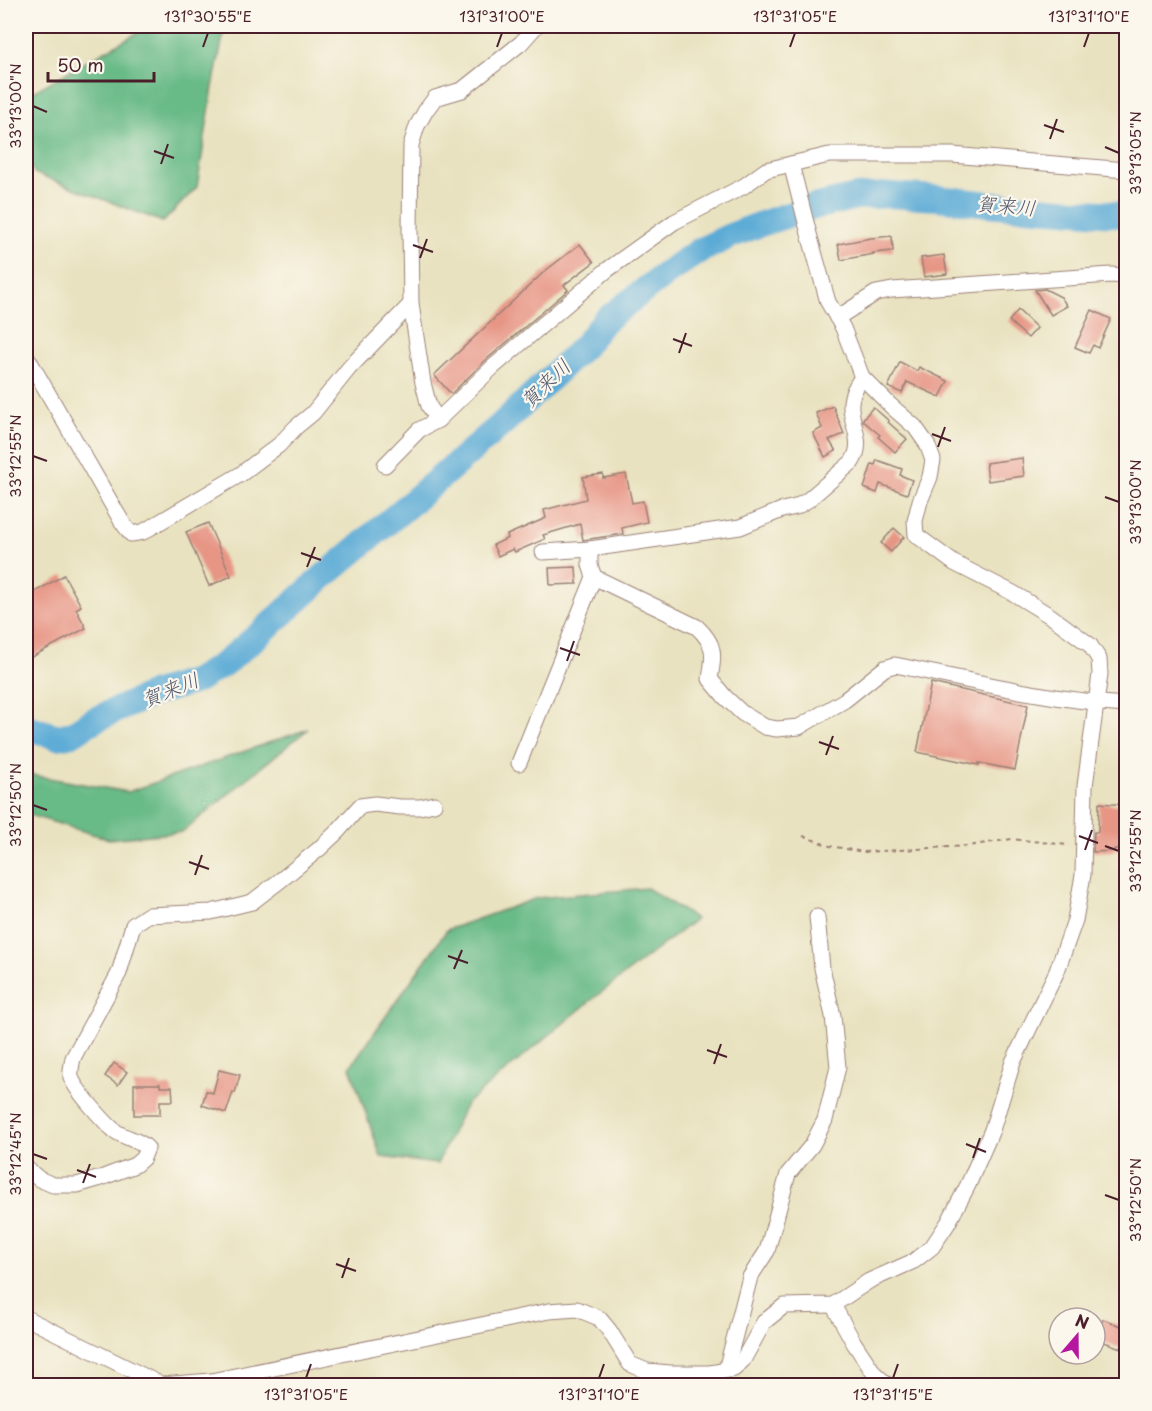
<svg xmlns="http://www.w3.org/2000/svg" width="1152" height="1411" font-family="'Playpen Sans','Klee One',sans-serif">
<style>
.forest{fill:#67ba86;stroke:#586c58;stroke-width:1.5}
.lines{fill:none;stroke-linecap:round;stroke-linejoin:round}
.river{stroke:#5cabd6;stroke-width:26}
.building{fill:#e79686}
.street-casing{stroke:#9a8076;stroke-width:17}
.path{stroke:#9a8076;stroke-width:2;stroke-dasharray:4.5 4.5;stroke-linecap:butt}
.street{stroke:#fff;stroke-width:15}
.ticks{fill:none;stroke:#4a1f2b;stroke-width:2}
.labels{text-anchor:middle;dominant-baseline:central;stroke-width:4.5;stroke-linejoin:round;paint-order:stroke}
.water-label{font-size:20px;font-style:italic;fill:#51576f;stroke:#fbf7ec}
.neatline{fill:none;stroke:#4a1f2b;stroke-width:2}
.ticks-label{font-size:15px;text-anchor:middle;fill:#4a1f2b}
</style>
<rect width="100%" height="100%" fill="#fbf7ec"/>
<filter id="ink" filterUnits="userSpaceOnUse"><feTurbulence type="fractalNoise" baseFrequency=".0167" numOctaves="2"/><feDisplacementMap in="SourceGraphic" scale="12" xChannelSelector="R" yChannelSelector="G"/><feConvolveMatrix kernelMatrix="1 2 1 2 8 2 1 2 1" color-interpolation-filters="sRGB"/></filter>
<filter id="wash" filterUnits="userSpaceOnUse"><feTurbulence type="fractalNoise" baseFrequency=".008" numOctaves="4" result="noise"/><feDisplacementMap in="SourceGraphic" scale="24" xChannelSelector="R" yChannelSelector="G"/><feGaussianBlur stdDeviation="1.35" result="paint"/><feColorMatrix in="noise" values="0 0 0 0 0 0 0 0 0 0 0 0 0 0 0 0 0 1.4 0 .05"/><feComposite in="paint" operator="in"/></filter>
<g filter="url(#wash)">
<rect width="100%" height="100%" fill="#e9e2c0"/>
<!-- forest -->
<g class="forest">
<polygon points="140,26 225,26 213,87 197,187 163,222 34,173 26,150 26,96 137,33"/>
<polygon points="308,729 182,832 109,839 26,814 26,774 128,792"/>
<polygon points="647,888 696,919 589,1002 466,1104 437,1164 381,1157 350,1067 447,930 537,898"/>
</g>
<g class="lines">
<!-- river -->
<polyline class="river" points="26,727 58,737 72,734 94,720 155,693 196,681 225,663 262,632 323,577 412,502 501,425 584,346 604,321 672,269 699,251 730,236 761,224 809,208 856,197 889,195 937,198 998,205 1126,215"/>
</g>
<g id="blocks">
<!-- building -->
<g class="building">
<polygon points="892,236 893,251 873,253 874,254 841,260 838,244 871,238"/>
<polygon points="580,244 594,262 564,285 568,290 486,360 451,394 434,375 545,271"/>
<polygon points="944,255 947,274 924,277 921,258"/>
<polygon points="1045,289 1061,297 1067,306 1051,315 1035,290"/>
<polygon points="1018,310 1037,328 1028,338 1009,321"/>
<polygon points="1092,310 1111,319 1098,348 1093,345 1089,353 1075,347"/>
<polygon points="900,362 917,371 919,367 948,381 940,397 907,382 902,393 888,387"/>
<polygon points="833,406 844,434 829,440 836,451 825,457 813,433 822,428 816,413"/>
<polygon points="873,407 889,421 888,422 907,439 895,452 878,437 880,435 863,421 863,419"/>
<polygon points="1022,458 1024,476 988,481 986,463"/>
<polygon points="877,460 902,469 900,475 912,480 907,494 880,484 877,493 864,488 872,464 875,465"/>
<polygon points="603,474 603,478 626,474 632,503 643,501 647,522 622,528 623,534 583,540 580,524 543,535 545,539 515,552 513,549 498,556 493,545 508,538 507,535 546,518 544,510 586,499 583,477"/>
<polygon points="208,523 231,576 209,586 186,532"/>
<polygon points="894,528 904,537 891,552 881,543"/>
<polygon points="576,567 577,584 550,585 549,568"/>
<polygon points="64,575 81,606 76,609 86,628 26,660 26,597"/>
<polygon points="931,683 1028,705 1015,770 979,763 979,765 917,752"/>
<polygon points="1099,803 1126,805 1126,850 1114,849 1114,851 1093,852 1094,832 1098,832"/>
<polygon points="114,1063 127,1072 118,1085 105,1076"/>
<polygon points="219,1070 240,1075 235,1093 233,1092 226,1113 202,1105 206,1091 213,1093"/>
<polygon points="134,1084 160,1084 160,1087 172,1087 173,1101 160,1101 160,1115 134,1115"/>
<polygon points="1103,1319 1126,1328 1126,1350 1096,1339"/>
</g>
</g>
</g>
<g filter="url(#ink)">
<use href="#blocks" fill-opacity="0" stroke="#9a8076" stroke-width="1.5"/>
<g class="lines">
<defs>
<g id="street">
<polyline points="837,318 876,293 892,290 1111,275 1126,276"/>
<polyline points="26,355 122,522 131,534 143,532 241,474 279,445 296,427 313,413 350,367 411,304"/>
<polyline points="438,420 429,406 423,383 411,304 410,230 411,145 417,126 426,110 435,98 462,90 521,43 536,26"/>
<polyline points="385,465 419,430 438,420 493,367 607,270 674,222 744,186 766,170 829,155 952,155 1126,170"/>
<path d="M543,552l47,-3 150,-22 42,-17 14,-3 12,-7 44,-38c14,-21 -3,-38 -1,-60 1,-10 6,-17 11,-25"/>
<path d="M594,577l103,50c19,18 17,27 13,52l15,18 17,16 23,14 12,2 22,-2 46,-27 40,-32 10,-3c77,16 154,35 231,40"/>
<polyline points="519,763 594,577 590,565 590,549"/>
<path d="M26,1168l13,11 14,6h24l24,-7 34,-13 8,-7 4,-10c-9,-9 -21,-9 -32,-17 -10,-8 -41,-43 -44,-54 -1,-6 1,-13 2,-19l46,-85 14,-48 15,-10 63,-3 41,-10 30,-23 37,-30 18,-17 23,-26 15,-2 25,3h20l14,-3"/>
<polyline points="833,1305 854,1343 874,1373 888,1386"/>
<polyline points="26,1318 162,1385 211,1381 549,1311 577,1309 599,1318 609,1330 630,1364 647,1371 670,1373 710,1373 734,1369 743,1360 764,1322 784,1306 833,1305 869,1281 914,1261 932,1247 948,1223 968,1185 992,1130 1013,1062 1057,971 1075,920 1083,875 1085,786 1100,674 1099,659 1090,645 1052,617 1013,593 954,563 916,535 915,521 920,501 930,477 933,460 927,444 915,427 891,406 862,377 843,328 828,302 809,234 791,164"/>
<polyline points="726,1370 750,1277 767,1251 788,1174 812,1145 825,1120 838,1067 833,1016 822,968 817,917"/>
</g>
</defs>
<!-- street casing -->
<use href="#street" class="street-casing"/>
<!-- path -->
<polyline class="path" points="803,836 830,846 863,852 968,846 1012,839 1068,845"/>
<!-- street -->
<use href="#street" class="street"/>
</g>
</g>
<!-- ticks -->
<path class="ticks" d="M203,47l5,-14M497,47l5,-14M790,47l5,-14M1084,47l5,-14M33,106l14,6M1044,125l20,7M1050,139l7,-20M1105,147l14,6M154,151l20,7M161,164l7,-20M413,245l20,7M420,258l7,-19M673,339l19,7M679,353l7,-20M932,434l19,7M938,447l7,-20M33,456l14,5M1105,497l14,5M301,553l20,7M307,567l8,-20M560,648l20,7M567,661l7,-20M819,742l20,7M826,755l7,-19M33,805l14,5M1079,836l19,7M1105,846l14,5M1085,850l7,-20M189,862l20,7M195,875l7,-20M448,956l20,7M454,969l8,-19M707,1050l20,7M714,1064l7,-20M966,1144l20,8M33,1154l14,5M973,1158l7,-20M77,1170l19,7M83,1183l7,-19M1105,1195l14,5M336,1264l20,7M342,1278l7,-20M306,1378l5,-14M599,1378l5,-14M893,1378l5,-14"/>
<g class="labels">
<!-- water labels -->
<g class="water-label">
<text transform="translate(1006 205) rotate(5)">賀来川</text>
<text transform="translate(545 383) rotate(-44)">賀来川</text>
<text transform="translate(170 689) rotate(-22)">賀来川</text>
</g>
</g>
<!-- margin -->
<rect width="1152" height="1411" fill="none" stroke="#fbf7ec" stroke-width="66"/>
<!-- north arrow -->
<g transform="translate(1077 1336) rotate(20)"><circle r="28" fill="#fbf7ec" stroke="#b4a19f" stroke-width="1.5"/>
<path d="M0-4.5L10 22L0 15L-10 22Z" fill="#b5179e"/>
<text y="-9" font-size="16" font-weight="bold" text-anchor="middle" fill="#4a1f2b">N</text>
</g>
<!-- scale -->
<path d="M48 72v9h106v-9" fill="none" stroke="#4a1f2b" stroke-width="3"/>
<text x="57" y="72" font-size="18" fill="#4a1f2b" stroke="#fbf7ec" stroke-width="4.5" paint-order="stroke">50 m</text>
<rect x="33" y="33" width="1086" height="1345" class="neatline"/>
<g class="ticks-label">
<text x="208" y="22">131°30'55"E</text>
<text x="502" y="22">131°31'00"E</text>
<text x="795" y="22">131°31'05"E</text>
<text x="1089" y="22">131°31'10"E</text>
<text transform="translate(16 106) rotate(-90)" y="5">33°13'00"N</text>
<text transform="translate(1136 153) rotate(-90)" y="5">33°13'05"N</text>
<text transform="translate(16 456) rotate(-90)" y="5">33°12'55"N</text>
<text transform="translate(1136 502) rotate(-90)" y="5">33°13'00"N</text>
<text transform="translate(16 805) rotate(-90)" y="5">33°12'50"N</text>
<text transform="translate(1136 851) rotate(-90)" y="5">33°12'55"N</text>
<text transform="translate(16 1154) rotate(-90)" y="5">33°12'45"N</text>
<text transform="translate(1136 1200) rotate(-90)" y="5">33°12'50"N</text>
<text x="306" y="1400">131°31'05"E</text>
<text x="599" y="1400">131°31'10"E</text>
<text x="893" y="1400">131°31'15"E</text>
</g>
</svg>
